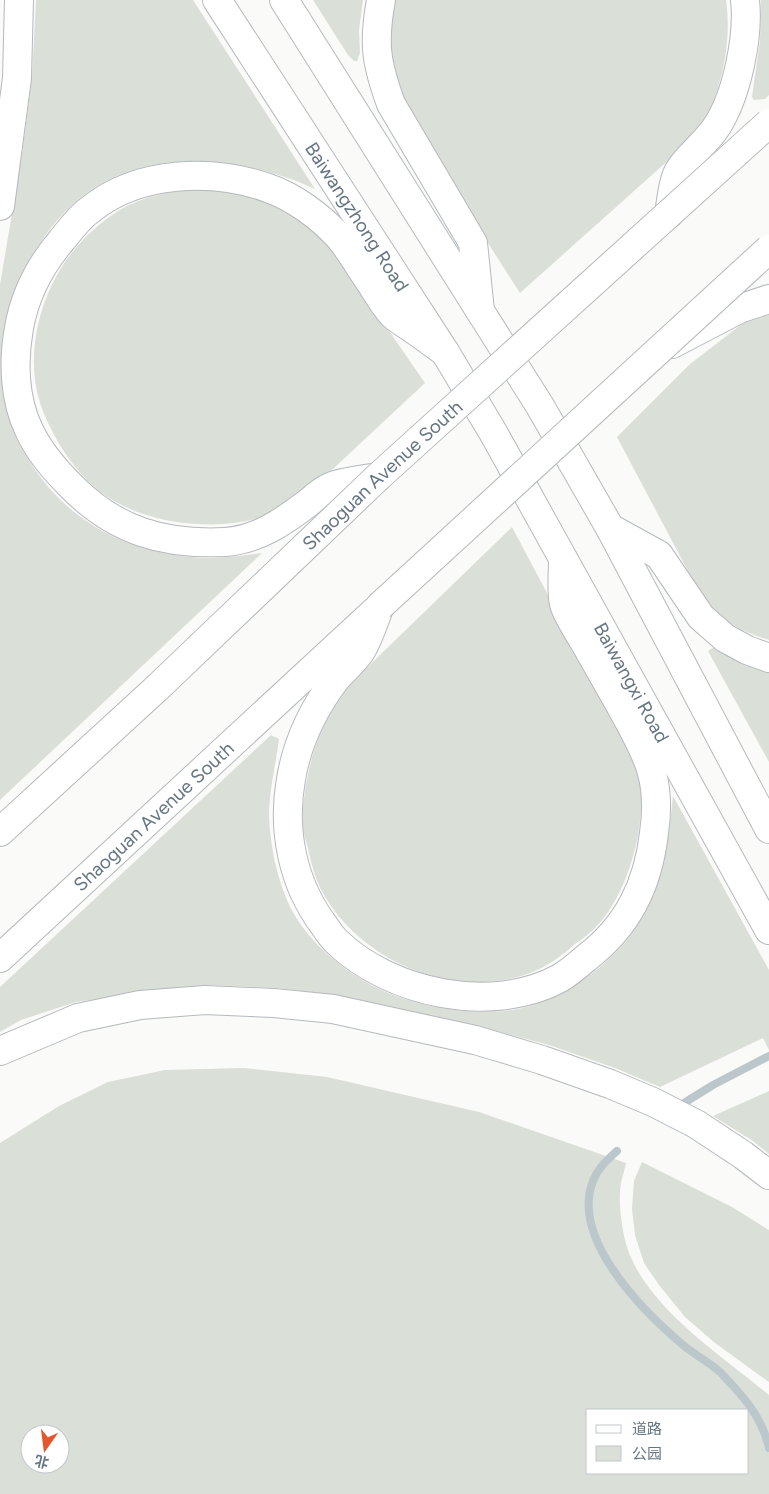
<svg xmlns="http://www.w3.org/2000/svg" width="769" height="1494" font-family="Figtree,'Noto Sans SC',sans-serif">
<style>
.green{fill:#dadfd7;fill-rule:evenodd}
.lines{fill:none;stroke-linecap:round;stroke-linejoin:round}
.stream{stroke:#bbc7cb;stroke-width:8}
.primary-casing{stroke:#b5babe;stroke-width:30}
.trunk-casing{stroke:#b4b9bd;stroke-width:30}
.primary{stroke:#fff;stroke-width:28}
.trunk{stroke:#fff;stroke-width:28}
.trunk-bridge-casing{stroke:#b4b9bd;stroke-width:30;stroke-linecap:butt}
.trunk-bridge{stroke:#fff;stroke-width:28}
.labels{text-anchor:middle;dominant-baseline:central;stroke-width:5;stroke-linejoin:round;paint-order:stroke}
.street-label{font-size:19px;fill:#657683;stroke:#fff}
</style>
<rect width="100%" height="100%" fill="#fafaf8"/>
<!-- green -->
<g class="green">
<path d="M36,0h157l122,189c-67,-31 -156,-42 -221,-1 -22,14 -39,33 -54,55 -14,21 -29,48 -32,73 -2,15 0,30 0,45 0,24 -2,49 6,72 5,13 14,26 22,38 40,58 105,86 174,87 18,0 35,-3 52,-5l-262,247v-515l22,-131 10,-77z"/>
<polygon points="313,0 363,0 359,30 360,53 357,61 354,61 348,55"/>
<path d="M392,0h334c5,36 -1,73 -15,107 -6,11 -14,22 -20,33l-171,153 -96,-150 -22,-43 -15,-59z"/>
<polygon points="761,0 769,0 769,95 765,99 754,100 752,97 760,40"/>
<path d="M183,190h26l33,4 24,7 44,26 21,20 94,136c-25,23 -50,47 -75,70 -22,21 -46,44 -73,58 -29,14 -62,15 -92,12 -31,-3 -63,-14 -87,-33 -16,-13 -30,-31 -40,-48 -7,-13 -14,-26 -18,-39 -17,-54 3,-121 41,-161 14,-15 33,-31 53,-39 15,-7 33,-10 49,-13z"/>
<path d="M769,315v325c-24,-7 -42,-17 -62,-33l-90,-170 73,-73 52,-40z"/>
<path d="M512,527l128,241c1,14 2,28 1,42 -2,39 -19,93 -48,120 -6,5 -12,10 -18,14 -11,10 -24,20 -38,26 -76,34 -177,-7 -215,-79 -7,-12 -11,-29 -14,-43 -2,-7 -5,-15 -5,-22 -2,-25 7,-69 17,-92 8,-18 18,-33 29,-49z"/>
<polygon points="714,647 745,665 769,673 769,762 708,651"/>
<path d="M271,735l8,4c-3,24 -9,48 -10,71 0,28 6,60 16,85 15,42 61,80 101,97 39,17 100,26 141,15 38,-11 73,-36 99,-66 33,-40 42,-95 47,-145l96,174v80l-6,-12 -103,49 -45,-19 -66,-23 -68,-18 -145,-32 -58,-7 -72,-3 -130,17 -55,18 -21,12v-45z"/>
<path d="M244,1068l83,9 152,35 147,51c-2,10 -6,20 -6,30 -1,18 3,44 9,60 23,58 93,103 140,142v99h-769v-351l59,-37 49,-24 57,-12zM588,1410h160v63h-160zM30,1434h30v30h-30z"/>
<polygon points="769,1091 769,1154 753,1141 713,1116"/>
<polygon points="642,1162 732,1207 769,1230 769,1382 715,1343 685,1317 659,1285 644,1263 635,1235 632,1209 634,1181"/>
</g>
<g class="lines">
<!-- stream -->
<g class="stream">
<polyline points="684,1103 713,1085 769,1056"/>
<path d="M617,1151c-10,9 -19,17 -24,30 -23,58 51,131 90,164 12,10 26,17 37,27 22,23 42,44 49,76"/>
</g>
<defs>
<g id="primary">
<path id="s1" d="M217,0l228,352 49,82 275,496"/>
<polyline points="284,0 540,406 610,528 769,829"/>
</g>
<g id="trunk">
<path d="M381,0c-8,43 -5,63 10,104l82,139 7,68"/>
<polyline points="0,206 17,78 19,0"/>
<path d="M669,214c2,-12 4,-36 11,-45 10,-15 27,-27 37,-43 20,-31 32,-90 28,-126"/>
<polyline points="672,344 739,309 769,299"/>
<path d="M378,477c-15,3 -34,4 -48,10 -8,3 -16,11 -22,16 -25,19 -51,37 -83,39 -61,3 -110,-11 -154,-56 -17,-17 -32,-34 -42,-56 -15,-31 -16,-69 -10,-102 6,-34 20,-61 42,-87 9,-11 18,-24 30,-32 47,-38 121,-41 177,-21 26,9 53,29 71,49 12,14 21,31 31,45 7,11 14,23 22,32 5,5 12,9 18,13 12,8 23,17 35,25"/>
<polyline points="610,528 659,555 701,617 725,638 747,650 769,658"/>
<path d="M380,606c-6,15 -11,32 -19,45 -7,11 -18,19 -26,29 -21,28 -38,63 -44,99 -9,50 1,103 32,145 4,6 8,12 13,17 54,53 157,74 224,37 9,-5 18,-13 26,-20 42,-32 62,-73 68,-125 3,-20 3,-41 -2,-60 -4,-17 -14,-34 -22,-50 -13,-24 -27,-48 -40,-71 -6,-11 -24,-38 -26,-48 -3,-11 -1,-33 -1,-44"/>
<polyline points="0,832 157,688"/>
<path id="s2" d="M0,958l374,-346"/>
<polyline points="0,1051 78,1018 140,1005 205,1000 274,1003 333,1009 475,1040 542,1060 610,1084 653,1102 696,1124 743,1155 769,1175"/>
</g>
</defs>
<!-- primary casing -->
<use href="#primary" class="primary-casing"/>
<!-- trunk casing -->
<use href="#trunk" class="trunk-casing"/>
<!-- primary -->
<use href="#primary" class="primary"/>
<!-- trunk -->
<use href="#trunk" class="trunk"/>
<defs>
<g id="trunk-bridge">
<polyline points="380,606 769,249"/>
<path id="s3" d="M157,688l221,-211 391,-354"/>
</g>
</defs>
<!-- trunk-bridge casing -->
<use href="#trunk-bridge" class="trunk-bridge-casing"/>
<!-- trunk-bridge -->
<use href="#trunk-bridge" class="trunk-bridge"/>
</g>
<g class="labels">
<!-- street labels -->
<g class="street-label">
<text stroke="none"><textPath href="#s1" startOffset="258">Baiwangzhong Road</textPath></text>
<text stroke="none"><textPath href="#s3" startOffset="310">Shaoguan Avenue South</textPath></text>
<text stroke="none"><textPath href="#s1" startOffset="799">Baiwangxi Road</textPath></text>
<text stroke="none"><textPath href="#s2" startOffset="209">Shaoguan Avenue South</textPath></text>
</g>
</g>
<!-- legend -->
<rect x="586" y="1409" width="162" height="65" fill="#ffffff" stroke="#c1c8cd"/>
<rect x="596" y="1425" width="25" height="8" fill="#ffffff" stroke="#c1c8cd"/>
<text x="632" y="1434" font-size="15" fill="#657683">道路</text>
<rect x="596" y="1446" width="25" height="15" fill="#dadfd7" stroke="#c1c8cd"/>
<text x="632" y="1459" font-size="15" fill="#657683">公园</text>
<!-- north arrow -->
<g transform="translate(45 1449) rotate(194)"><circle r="24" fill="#ffffff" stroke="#c1c8cd"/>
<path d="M0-4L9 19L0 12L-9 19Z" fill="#e4572e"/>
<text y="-8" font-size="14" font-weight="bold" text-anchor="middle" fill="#657683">北</text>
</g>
</svg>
